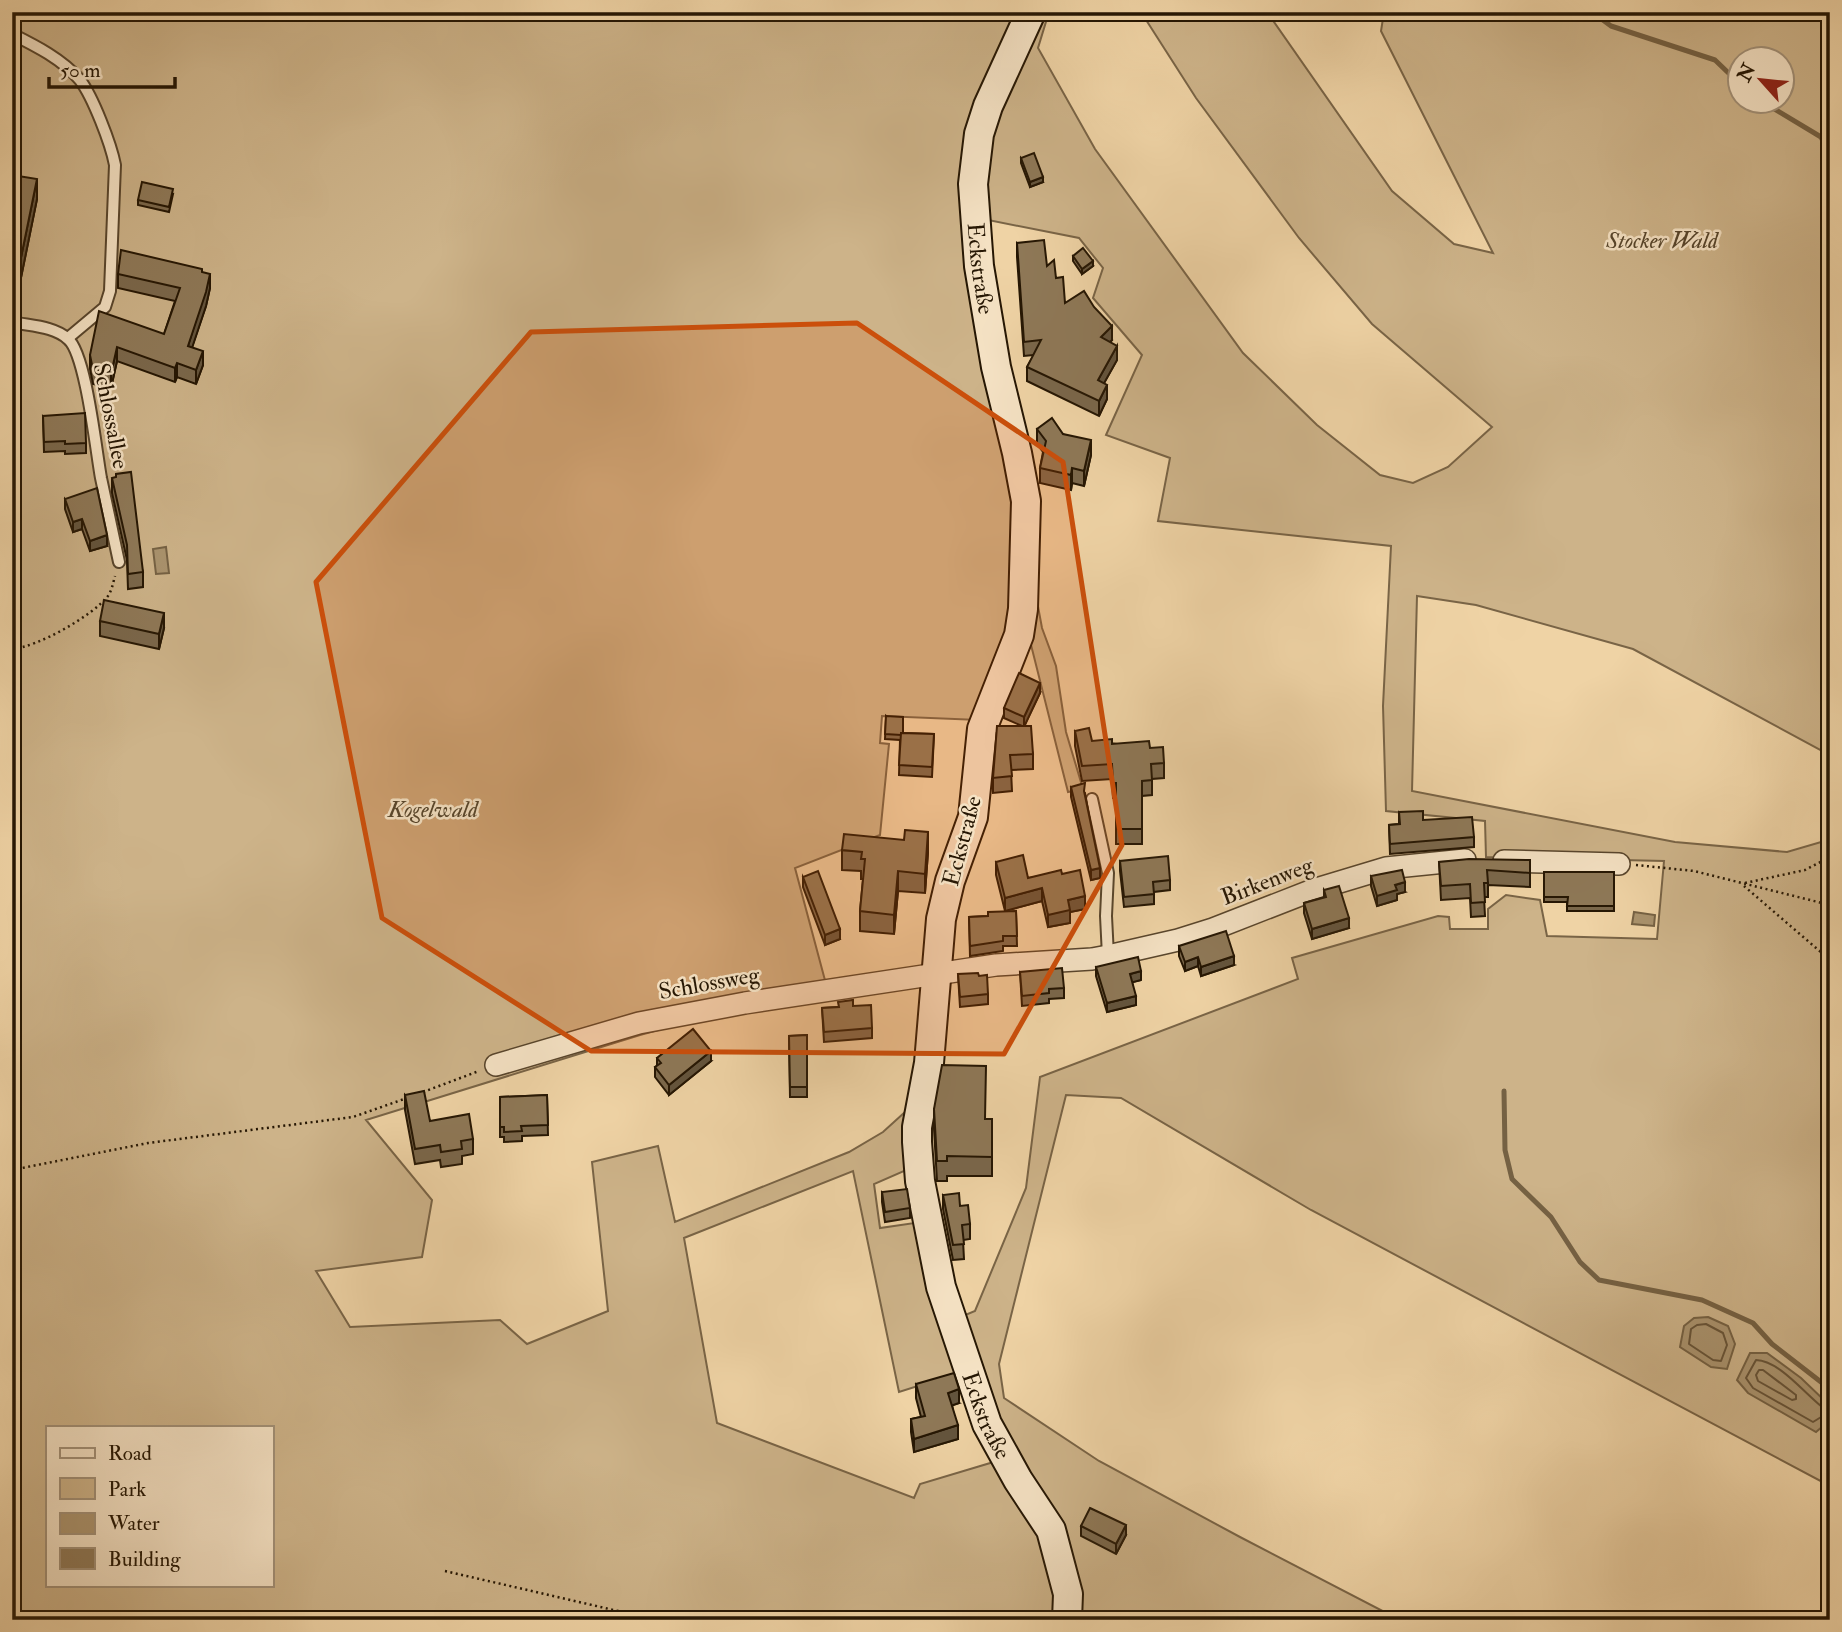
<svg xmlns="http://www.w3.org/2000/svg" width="1842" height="1632" font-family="'IM FELL Double Pica',serif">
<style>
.green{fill:#cdb389;stroke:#796446;stroke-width:2;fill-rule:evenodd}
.water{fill:#aa936e;stroke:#756143;stroke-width:2}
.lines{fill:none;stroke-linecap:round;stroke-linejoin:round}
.shore{stroke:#685438;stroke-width:2}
.stream{stroke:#756143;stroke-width:5}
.lane-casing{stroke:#58452c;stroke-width:14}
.street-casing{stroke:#58452c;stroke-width:24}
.secondary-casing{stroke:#251603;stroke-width:32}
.path{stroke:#251603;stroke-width:2.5;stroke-dasharray:2 3.5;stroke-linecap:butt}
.lane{stroke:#f5e2c4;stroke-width:10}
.street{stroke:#f5e2c4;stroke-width:21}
.secondary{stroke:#f5e2c4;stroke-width:28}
.wall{fill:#7a674b;stroke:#251603;stroke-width:2}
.shaded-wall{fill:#63543d;stroke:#251603;stroke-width:2}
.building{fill:#8e7857;stroke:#251603;stroke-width:2}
.marked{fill:#cb4f0b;fill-opacity:0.2;stroke:#cb4f0b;stroke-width:5;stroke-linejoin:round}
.labels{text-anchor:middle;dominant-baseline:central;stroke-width:5;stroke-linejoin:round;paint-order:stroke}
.park-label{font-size:23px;font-style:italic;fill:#57452b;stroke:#f5e2c4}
.street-label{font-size:23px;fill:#251603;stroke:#f5e2c4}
</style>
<rect width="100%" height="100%" fill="#efd3a5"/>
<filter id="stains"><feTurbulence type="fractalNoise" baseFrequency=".00286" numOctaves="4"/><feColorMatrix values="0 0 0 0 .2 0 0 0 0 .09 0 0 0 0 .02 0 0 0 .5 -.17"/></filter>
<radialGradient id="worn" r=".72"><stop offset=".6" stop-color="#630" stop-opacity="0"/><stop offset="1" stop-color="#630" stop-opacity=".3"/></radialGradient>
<!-- green -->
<g class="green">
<path d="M12,12h1012l-35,76 -12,38 -8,51 8,119 12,73 31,125v41l-5,97 -8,25 -28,63 -97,-4 -2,27 9,1 -9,91 -85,33 31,116 -186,51 -274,85 66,80 -10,57 -106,14 34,56 150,-7 27,24 81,-33 -16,-149 66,-16 17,76 174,-70 34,-20 32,-29 -8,49 4,16 -37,16 6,44 41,-6 17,73 27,76 -66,21 -46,-221 -169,67 33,185 197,75 6,-14 77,-23 49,70 4,18 16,-2 -64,-106 -44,-123 17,-7 51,-123 14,-111 258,-98 -6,-21 146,-42 11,1 1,12h38v-20l18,-14 34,5 7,36 110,3 7,-78 -178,-4 -1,-36 -99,-10 -3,-105 8,-160 -233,-25 12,-63 -64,-23 36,-80 -49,-57 10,-30 -24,-30 -96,-19c0,-28 1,-55 5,-82 8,-43 33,-86 53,-125h8l-11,36 57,101 148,204 74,72 63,50 33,8 35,-16 44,-40 -120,-103 -73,-86 -103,-140 -55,-86h126l125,179 62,53 39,9 -112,-222 3,-19h446v1474l-519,-276 -190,-112 -55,-3 -67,269 5,34 95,63 141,76 156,81 40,2h-1424zM1741,60h42v42h-42zM1417,596l59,9 157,44 195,105v86l-41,12 -112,-10 -263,-51zM47,1427h224v158h-224z"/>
<polygon points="1034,585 1042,628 1056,666 1066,732 1083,789 1068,792 1028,633"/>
</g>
<!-- water -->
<g class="water">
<polygon points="166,547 169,573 156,574 153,549"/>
<polygon points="1634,912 1655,915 1654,926 1632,924"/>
<polygon points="1708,1317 1728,1326 1735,1344 1727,1369 1711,1367 1680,1347 1684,1326 1694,1318"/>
<polygon points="1750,1353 1767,1353 1801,1378 1826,1402 1830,1420 1816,1432 1748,1393 1737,1380"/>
</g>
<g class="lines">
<!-- shore -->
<g class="shore">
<polygon points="1706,1324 1723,1333 1727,1345 1721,1361 1713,1360 1689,1344 1691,1329 1697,1325"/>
<path d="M1756,1360c25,1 50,36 70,50v4l-13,8 -60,-34 -7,-10z"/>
<polygon points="1763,1370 1796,1395 1796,1399 1792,1400 1758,1381 1756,1375 1759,1370"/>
</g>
<!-- stream -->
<g class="stream">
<polyline points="1592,12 1611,26 1715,60 1741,85"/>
<polyline points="1763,102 1821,137 1830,156"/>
<polyline points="1504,1091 1505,1150 1512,1179 1551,1217 1580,1262 1599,1280 1702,1300 1753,1323 1772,1344 1830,1389"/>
</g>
<defs>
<g id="lane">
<path d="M12,34c24,12 50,25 68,46 13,17 31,64 35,85l-5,126 -5,16 -37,31"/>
<path d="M12,322c18,4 42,4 56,17 18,15 28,112 33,139 6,28 12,56 18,84"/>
<polyline points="1092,799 1108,873 1106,916 1108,956"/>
</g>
<g id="street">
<polyline points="1504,861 1619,864"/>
<polyline points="496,1065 639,1023 745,1003 996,965 1092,959 1108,956 1178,940 1213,929 1313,890 1386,868 1465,860"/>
</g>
<g id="secondary">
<path id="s1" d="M1031,12l-43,94 -9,28 -6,50 6,82 17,101 21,86 9,48 -3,108 -4,26 -37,94 -9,88 -23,64 -9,38 -12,144 -12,64v15l3,39 21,106 46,137 31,56 33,50 17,64 -1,26"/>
</g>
</defs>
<!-- lane casing -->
<use href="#lane" class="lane-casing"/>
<!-- street casing -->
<use href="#street" class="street-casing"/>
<!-- secondary casing -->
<use href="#secondary" class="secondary-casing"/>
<!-- path -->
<g class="path">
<path d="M12,649c26,-2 80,-33 96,-53 4,-6 5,-13 7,-20"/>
<polyline points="1636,865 1694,871 1830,905"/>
<polyline points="1745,883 1805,870 1830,857"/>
<polyline points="1744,886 1830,960"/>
<polyline points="423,1092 479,1071"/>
<polyline points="12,1170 148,1143 353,1117 407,1098"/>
<polyline points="445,1571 657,1620"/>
</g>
<!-- lane -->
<use href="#lane" class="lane"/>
<!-- street -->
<use href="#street" class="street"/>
<!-- secondary -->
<use href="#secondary" class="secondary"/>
</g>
<!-- wall -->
<g class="wall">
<polygon points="1021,158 1043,182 1030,187 1021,163"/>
<polygon points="12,175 37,199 14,312 12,312"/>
<polygon points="173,194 169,212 138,205 138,200"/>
<polygon points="1017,243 1047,266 1056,278 1065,303 1112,340 1110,342 1117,360 1104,383 1107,399 1099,416 1027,381 1027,367 1034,355 1024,356 1017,257"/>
<polygon points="1073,256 1093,266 1082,274 1073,261"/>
<polygon points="202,272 210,288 206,306 192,347 203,365 196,384 177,377 175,382 117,361 111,388 93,384 90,369 90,355 164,334 175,301 118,288 118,274"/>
<polygon points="43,416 86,443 86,453 65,454 65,451 44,452"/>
<polygon points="1037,429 1063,434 1091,455 1084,486 1072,483 1071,490 1040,483 1040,468 1043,452 1037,444"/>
<polygon points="112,478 143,572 143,587 128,589 127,560 112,493"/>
<polygon points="65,499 107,546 90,551 82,529 73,532 65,509"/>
<polygon points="100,621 164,628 159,649 100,636"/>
<polygon points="1040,693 1024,726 1033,754 1033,769 1011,770 1012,791 993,793 993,778 1022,726 1004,718 1004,708"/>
<polygon points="886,716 903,733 934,734 932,777 899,775 900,740 885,739"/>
<polygon points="1075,731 1092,741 1150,748 1164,763 1164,778 1152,779 1152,795 1142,796 1142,844 1116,844 1116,798 1113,798 1112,779 1082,781 1075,746"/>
<polygon points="1071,787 1085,793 1100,878 1091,880 1071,797"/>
<polygon points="1399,812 1474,837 1474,847 1390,854 1389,825 1399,824"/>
<polygon points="842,850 928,852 925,893 898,891 894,934 860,931 860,911 863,879 861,879 861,871 842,870"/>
<polygon points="1530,860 1530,887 1488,885 1488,897 1484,897 1485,916 1471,917 1470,898 1441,900 1439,862"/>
<polygon points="1120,861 1170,880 1170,890 1154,892 1154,904 1124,907 1120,871"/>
<polygon points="996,862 1028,878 1062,874 1085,909 1070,912 1070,923 1048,927 1042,901 1005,911 996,875"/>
<polygon points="1544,872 1614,872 1614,911 1567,911 1567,902 1544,902"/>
<polygon points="1371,876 1405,892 1397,894 1397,900 1377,906 1371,886"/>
<polygon points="803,877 840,939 825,945 803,887"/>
<polygon points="1324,890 1349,928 1312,939 1304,913 1304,903 1324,897"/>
<polygon points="1016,911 1017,946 1003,946 1003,951 970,956 969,917 988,916"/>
<polygon points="1179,946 1234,965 1201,976 1198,966 1185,971 1179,956"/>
<polygon points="1096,967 1141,980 1132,982 1136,1005 1107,1012 1096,976"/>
<polygon points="1020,972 1064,988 1064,998 1049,999 1049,1003 1022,1006"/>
<polygon points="958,974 979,976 988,994 988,1004 960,1007"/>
<polygon points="853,1006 872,1028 872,1038 824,1042 822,1008"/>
<polygon points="807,1035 807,1097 790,1097 789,1036"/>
<polygon points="657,1058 711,1061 669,1095 655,1077 655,1067 657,1066"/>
<polygon points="405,1095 430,1121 473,1139 473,1154 462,1156 462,1164 441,1167 440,1160 415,1164 405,1110"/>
<polygon points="547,1095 548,1135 522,1136 522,1141 504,1142 504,1137 500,1137 500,1097"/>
<polygon points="934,1109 985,1119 992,1119 992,1176 947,1176 947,1181 937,1181 934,1129"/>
<polygon points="882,1192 910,1208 910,1218 885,1222 882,1202"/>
<polygon points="943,1195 960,1206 970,1224 970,1239 963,1240 964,1259 953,1260 943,1209"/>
<polygon points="916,1384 959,1403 952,1405 958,1439 914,1452 911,1432 911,1419 921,1417 916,1398"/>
<polygon points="1081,1526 1126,1535 1116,1554 1081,1536"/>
</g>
<!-- shaded-wall -->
<g class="shaded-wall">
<polygon points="1043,177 1043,182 1030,187 1030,182"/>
<polygon points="37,179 37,199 14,312 14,292"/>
<polygon points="1093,261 1093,266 1082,274 1082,269"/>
<polygon points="210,274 210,288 206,306 188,360 188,346"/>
<polygon points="1112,326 1112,340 1101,351 1101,337"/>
<polygon points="1117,346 1117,360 1098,394 1098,380"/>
<polygon points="117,347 117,361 111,388 111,374"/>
<polygon points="203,351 203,365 196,384 196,370"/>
<polygon points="177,363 177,377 175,382 175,368"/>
<polygon points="1107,385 1107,399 1099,416 1099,401"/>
<polygon points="1091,440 1091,455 1084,486 1084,471"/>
<polygon points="1072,468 1072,483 1071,490 1071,475"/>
<polygon points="82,519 82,529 73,532 73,522"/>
<polygon points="107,535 107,546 90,551 90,541"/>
<polygon points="164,613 164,628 159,649 159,634"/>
<polygon points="1040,683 1040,693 1024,727 1024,717"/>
<polygon points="928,832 928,852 925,893 925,874"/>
<polygon points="1100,868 1100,878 1091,880 1091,870"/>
<polygon points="898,871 898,891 894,934 894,915"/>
<polygon points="1405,882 1405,892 1397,894 1397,900 1377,906 1377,896 1395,885"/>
<polygon points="1042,888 1042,901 1005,911 1005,898"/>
<polygon points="1085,896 1085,909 1070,912 1070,923 1048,927 1048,915 1068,900"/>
<polygon points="1349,918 1349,928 1312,939 1312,929"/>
<polygon points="840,929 840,939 825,945 825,935"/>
<polygon points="1234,956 1234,965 1201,976 1201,967"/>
<polygon points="1198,957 1198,966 1185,971 1185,962"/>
<polygon points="1141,971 1141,980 1130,983 1130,974"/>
<polygon points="1136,996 1136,1005 1107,1012 1107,1003"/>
<polygon points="711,1051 711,1061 669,1095 669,1085"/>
<polygon points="959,1389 959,1403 948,1407 948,1393"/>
<polygon points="958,1425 958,1439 914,1452 914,1439"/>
<polygon points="1126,1525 1126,1535 1116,1554 1116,1544"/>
</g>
<!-- building -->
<g class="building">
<polygon points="1034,153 1043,177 1030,182 1021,158"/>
<polygon points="12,175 37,179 14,292 12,292"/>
<polygon points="142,182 173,189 169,207 138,200"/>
<polygon points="1044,240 1047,266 1054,260 1056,278 1063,277 1065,303 1084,291 1094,307 1112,326 1101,337 1117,346 1098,380 1107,385 1099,401 1027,367 1041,340 1024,342 1017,243"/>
<polygon points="1083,248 1093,261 1082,269 1073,256"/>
<polygon points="121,250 202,269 202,272 210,274 206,292 188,346 203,351 196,370 177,363 175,368 117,347 111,374 93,370 90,355 99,311 164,334 180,288 118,274"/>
<polygon points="85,413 86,443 65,444 65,441 44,442 43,416"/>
<polygon points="1052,418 1063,434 1091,440 1084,471 1072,468 1071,475 1040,468 1046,441 1037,429"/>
<polygon points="131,472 143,572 128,574 127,545 112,478 116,477 116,474"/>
<polygon points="97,488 107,535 90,541 82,519 73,522 65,499"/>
<polygon points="104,600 164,613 159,634 100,621"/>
<polygon points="1019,673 1040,683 1024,717 1004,708"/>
<polygon points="886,716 903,717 903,733 901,733 901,735 885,734"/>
<polygon points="997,726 1031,726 1033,754 1010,755 1012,776 993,778"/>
<polygon points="1089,728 1092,741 1112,739 1112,744 1149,741 1150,748 1163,747 1164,763 1151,764 1152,780 1142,781 1142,829 1116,829 1116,783 1113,783 1112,764 1082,766 1075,731"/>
<polygon points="901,733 934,734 932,767 899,765"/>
<polygon points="1085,783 1084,791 1100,868 1091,870 1071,787"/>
<polygon points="1423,811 1423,820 1472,817 1474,837 1390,844 1389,825 1400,824 1399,812"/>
<polygon points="905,830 928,832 925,874 898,871 894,915 860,911 865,859 861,859 862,852 842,850 844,834 904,840"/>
<polygon points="1023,855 1028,878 1061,870 1062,874 1080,870 1085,896 1068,900 1070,910 1048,915 1042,888 1005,898 996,862"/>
<polygon points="1168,856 1170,880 1153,882 1154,894 1124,897 1120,861"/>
<polygon points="1469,859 1530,860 1530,873 1487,870 1488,883 1484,883 1485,902 1471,903 1470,884 1441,886 1439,862"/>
<polygon points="1402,870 1405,882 1395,885 1397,890 1377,896 1371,876"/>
<polygon points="818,871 840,929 825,935 803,877"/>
<polygon points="1544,872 1614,872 1614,906 1567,906 1568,897 1544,897"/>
<polygon points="1339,886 1349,918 1312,929 1304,903 1326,897 1324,890"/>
<polygon points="1016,911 1017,936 1003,936 1003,941 970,946 969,917 988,916 988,912"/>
<polygon points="1226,931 1234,956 1201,967 1198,957 1185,962 1179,946"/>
<polygon points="1138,957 1141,971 1130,974 1136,996 1107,1003 1096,967"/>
<polygon points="1062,968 1064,988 1049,989 1049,993 1022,996 1020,972"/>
<polygon points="978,973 979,976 987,975 988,994 960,997 958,974"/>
<polygon points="853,1000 853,1006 871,1005 872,1028 824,1032 822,1008 839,1007 838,1002"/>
<polygon points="693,1029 711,1051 669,1085 655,1067 661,1063 657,1058"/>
<polygon points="807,1035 807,1087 790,1087 789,1036"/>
<polygon points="942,1065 986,1066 985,1119 992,1119 992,1157 947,1156 947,1161 937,1161 934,1109"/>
<polygon points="424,1091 430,1121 469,1114 473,1139 461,1141 462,1149 441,1152 440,1145 415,1149 405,1095"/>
<polygon points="547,1095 548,1125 521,1126 522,1131 504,1132 504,1127 500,1127 500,1097"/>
<polygon points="907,1189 910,1208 885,1212 882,1192"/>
<polygon points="959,1193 960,1206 968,1205 970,1224 962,1225 964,1244 953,1245 943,1195"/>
<polygon points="954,1373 959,1389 948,1393 958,1425 914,1439 911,1419 925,1416 916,1384"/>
<polygon points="1090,1508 1126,1525 1116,1544 1081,1526"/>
</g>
<!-- marked area -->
<path class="marked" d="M857,323l206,139 59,383 -118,209 -413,-3 -209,-133 -66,-336 215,-250z"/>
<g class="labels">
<!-- park labels -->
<g class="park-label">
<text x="1662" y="240">Stocker Wald</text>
<text x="433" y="809">Kogelwald</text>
</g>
<!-- street labels -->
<g class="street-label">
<text stroke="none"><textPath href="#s1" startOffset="268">Eckstraße</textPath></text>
<text transform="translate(111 416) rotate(79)">Schlossallee</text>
<text transform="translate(962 841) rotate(-75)">Eckstraße</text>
<text transform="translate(1267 881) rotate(-21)">Birkenweg</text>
<text transform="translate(709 983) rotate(-10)">Schlossweg</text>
<text stroke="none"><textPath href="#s1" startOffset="1444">Eckstraße</textPath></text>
</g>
</g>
<!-- margin -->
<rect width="1842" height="1632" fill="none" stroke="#efd3a5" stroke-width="42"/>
<rect x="14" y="14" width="1814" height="1604" fill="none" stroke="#251603" stroke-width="3.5"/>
<rect x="21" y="21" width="1800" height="1590" fill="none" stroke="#251603" stroke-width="2"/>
<!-- legend -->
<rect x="46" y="1426" width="228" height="161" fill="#f5e2c4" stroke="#a29077" stroke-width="2"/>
<rect x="60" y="1448" width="35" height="10" fill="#f5e2c4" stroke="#a29077" stroke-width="2"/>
<text x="108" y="1460" font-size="21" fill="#251603">Road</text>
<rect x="60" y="1478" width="35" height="21" fill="#cdb389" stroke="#a29077" stroke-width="2"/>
<text x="108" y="1496" font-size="21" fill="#251603">Park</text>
<rect x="60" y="1513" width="35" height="21" fill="#aa936e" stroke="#a29077" stroke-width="2"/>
<text x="108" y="1530" font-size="21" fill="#251603">Water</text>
<rect x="60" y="1548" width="35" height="21" fill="#8e7857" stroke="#a29077" stroke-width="2"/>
<text x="108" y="1566" font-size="21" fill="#251603">Building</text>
<!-- north arrow -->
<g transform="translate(1761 80) rotate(297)"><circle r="33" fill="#f5e2c4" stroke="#a29077" stroke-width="2"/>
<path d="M0-5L12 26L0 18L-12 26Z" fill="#8f2418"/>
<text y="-10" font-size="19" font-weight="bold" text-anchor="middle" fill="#251603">N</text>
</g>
<!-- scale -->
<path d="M49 77v10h126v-10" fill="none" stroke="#251603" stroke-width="3.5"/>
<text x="60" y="77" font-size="21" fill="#251603" stroke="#f5e2c4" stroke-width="5" paint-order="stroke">50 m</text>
<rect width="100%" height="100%" filter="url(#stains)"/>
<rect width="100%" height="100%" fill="url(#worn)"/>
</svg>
